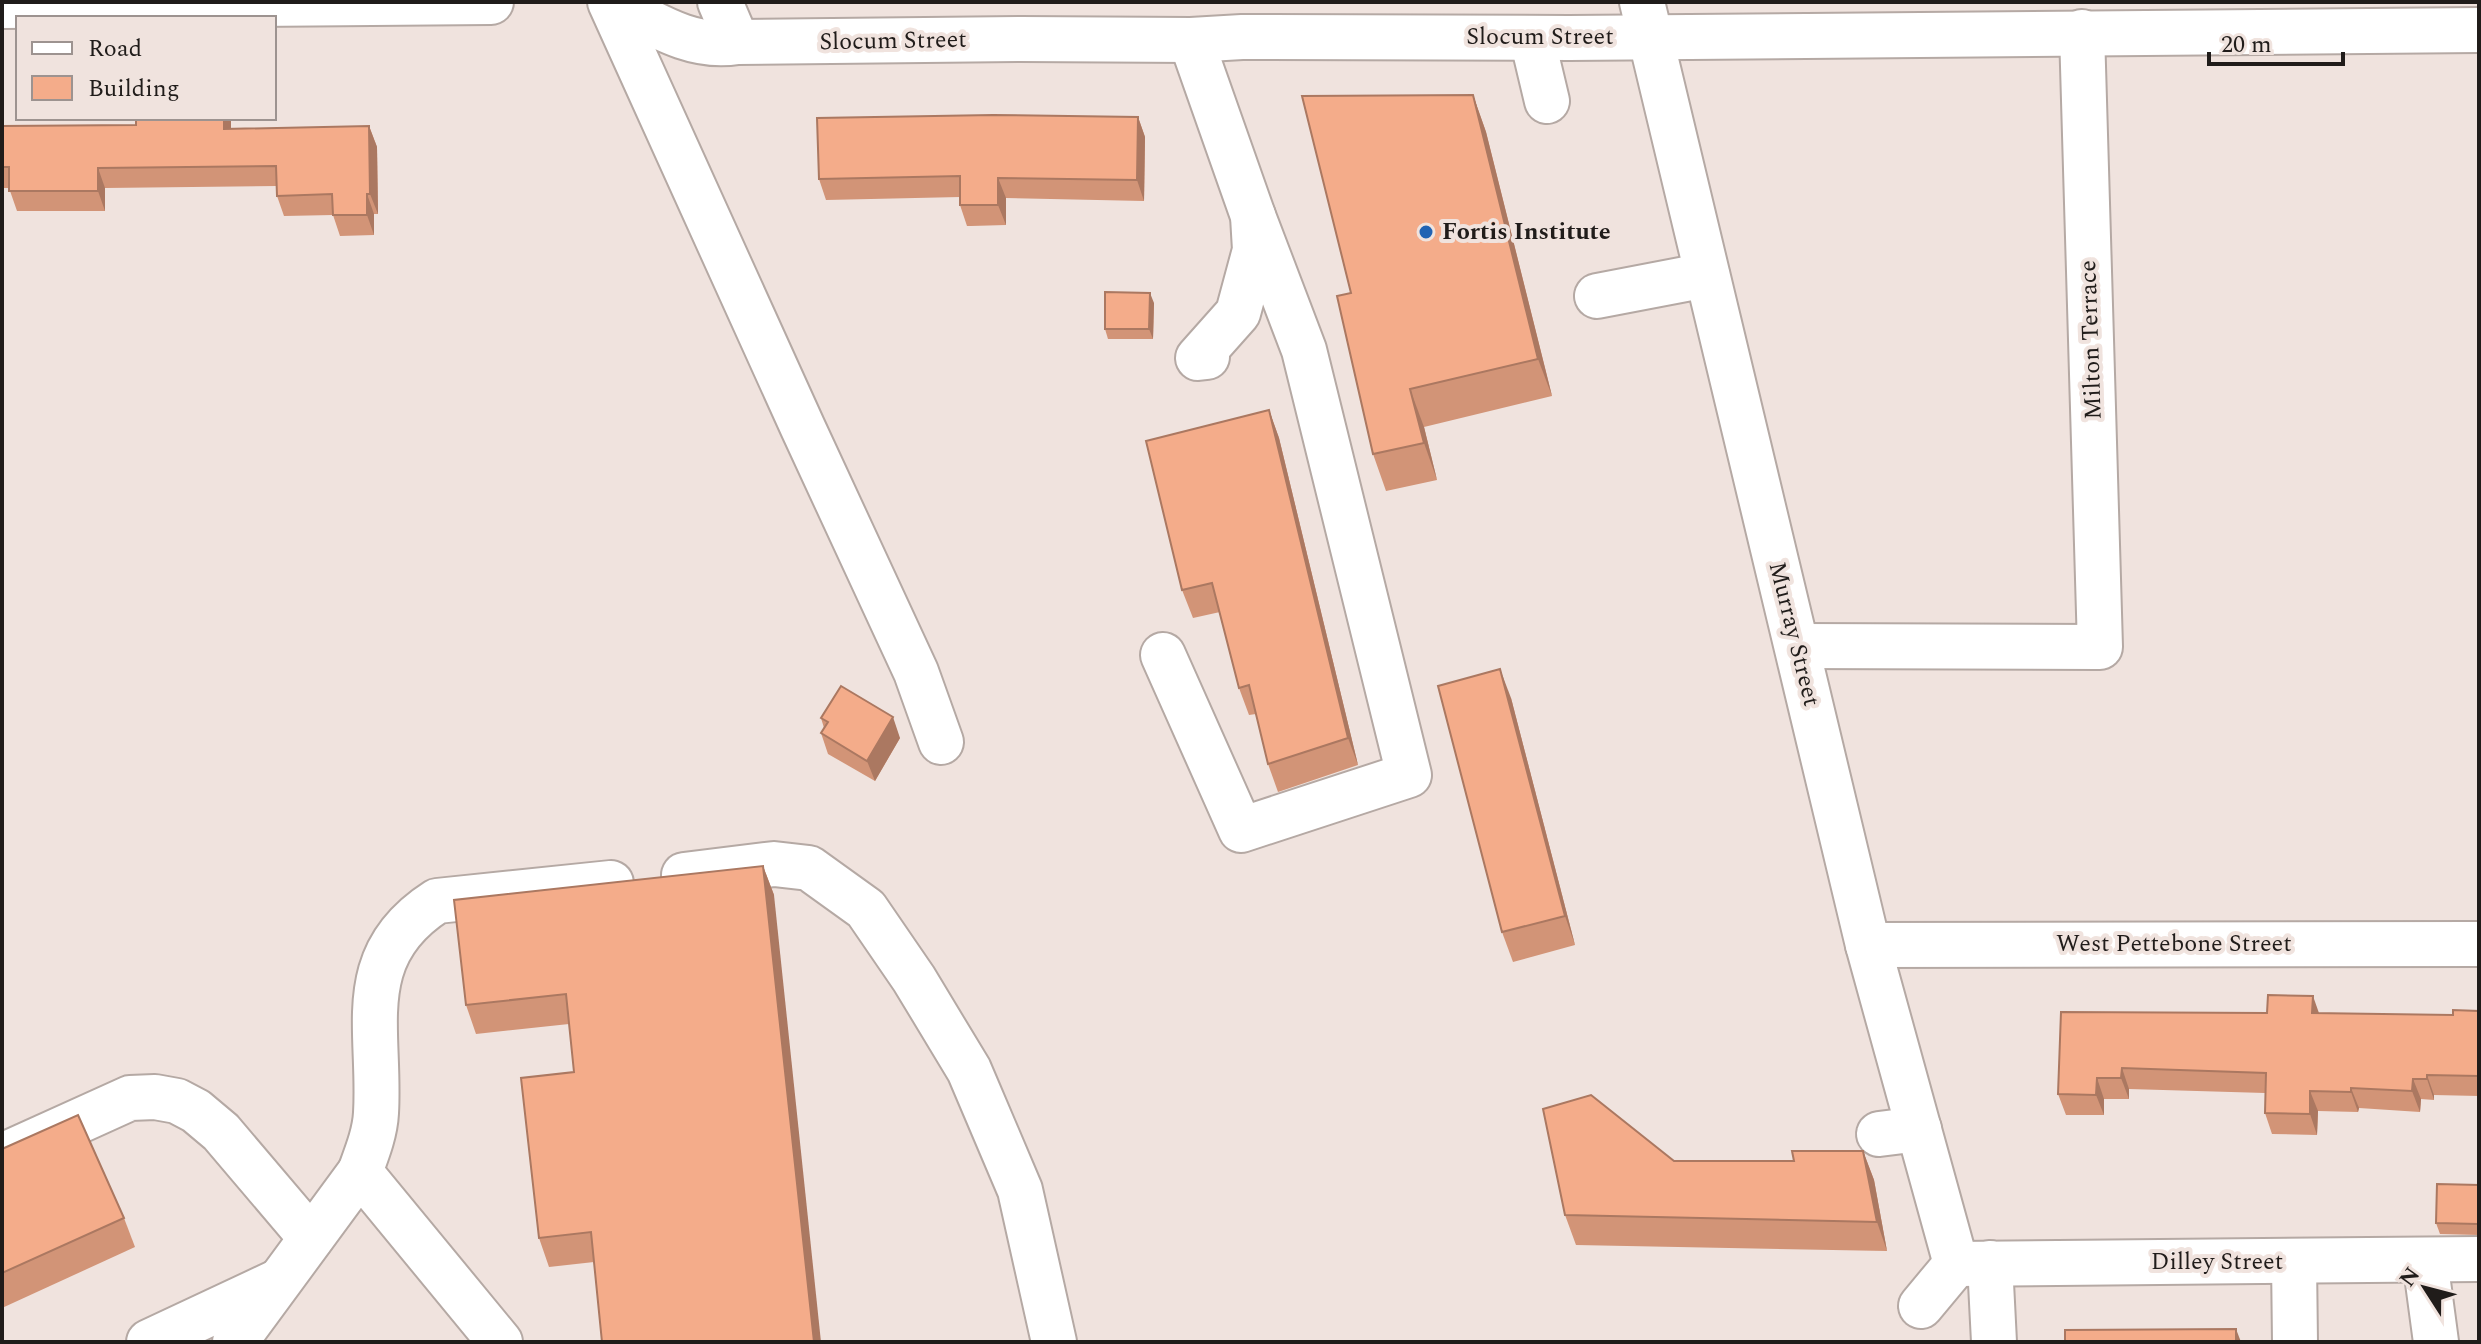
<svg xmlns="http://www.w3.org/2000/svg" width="2481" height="1344" font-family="Spectral,serif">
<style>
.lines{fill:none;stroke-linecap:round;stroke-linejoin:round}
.minor-casing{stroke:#b5a9a4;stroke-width:48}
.minor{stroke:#fff;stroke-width:44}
.wall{fill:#d29477}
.shaded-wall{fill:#ab7861}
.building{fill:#f4ac8a;stroke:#ab7861;stroke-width:2}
.poi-dot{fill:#2163b3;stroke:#f0e3de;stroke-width:3}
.labels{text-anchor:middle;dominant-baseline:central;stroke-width:8;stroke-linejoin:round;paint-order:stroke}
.street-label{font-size:24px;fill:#201c1a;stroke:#f0e3de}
.poi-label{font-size:24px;font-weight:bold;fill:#201c1a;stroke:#f0e3de;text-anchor:start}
</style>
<rect width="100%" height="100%" fill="#f0e3de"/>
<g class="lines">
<defs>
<g id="minor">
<polyline points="610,2 803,428 916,672 941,742"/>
<path d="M611,2c40,20 80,48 126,40l283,-3 171,1 51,-3 327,1 910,-8"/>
<polyline points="720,2 737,42"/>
<polyline points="1642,2 1868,945 1956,1264"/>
<polyline points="2,6 491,2"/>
<polyline points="1532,38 1547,101"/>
<polyline points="1191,40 1253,216 1255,250 1238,313 1198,358 1207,357"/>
<polyline points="1597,296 1707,275"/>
<polyline points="1798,646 2100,647 2082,32"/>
<polyline points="1163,655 1241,830 1409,775 1304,350 1253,216"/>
<polyline points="684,875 774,864 809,868 866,909 914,979 969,1070 1020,1190 1054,1342"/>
<polyline points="1868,945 2479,944"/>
<polyline points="1879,1134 1919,1129"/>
<polyline points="2,1156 130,1098 155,1097 177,1101 196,1111 221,1132 311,1238"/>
<path d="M360,1172c7,-19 15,-39 16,-59 5,-84 -25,-157 61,-212l174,-18"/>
<polyline points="2425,1260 2436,1342"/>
<polyline points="2294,1261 2295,1342"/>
<polyline points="1990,1263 1994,1342"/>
<polyline points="1956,1264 2479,1259"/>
<polyline points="1921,1306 1956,1264"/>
<polyline points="149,1342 277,1282"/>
<polyline points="235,1342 360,1172 500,1342"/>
</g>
</defs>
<!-- minor casing -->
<use href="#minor" class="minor-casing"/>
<!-- minor -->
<use href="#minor" class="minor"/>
</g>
<!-- wall -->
<g class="wall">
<polygon points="1473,95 1486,132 1552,396 1424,427 1437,480 1386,491 1373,454 1351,293"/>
<polygon points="1138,117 1145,137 1144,201 1006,198 1006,225 971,226 967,226 960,205 960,197 826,200 819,179"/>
<polygon points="231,120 231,129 369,126 377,147 378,214 374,214 374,235 340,236 333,215 284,216 277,196 277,186 105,188 105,211 17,211 9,188 2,188 2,126 136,125"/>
<polygon points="1154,303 1153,339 1108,339 1105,329"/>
<polygon points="1269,410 1279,438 1358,765 1278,792 1268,764 1256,714 1249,715 1239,688 1220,612 1193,618 1182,590"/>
<polygon points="1511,698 1575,945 1513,962 1502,932"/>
<polygon points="821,718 900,738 875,781 828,754 821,733 824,728"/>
<polygon points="763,866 774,895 594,1262 549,1267 539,1238 574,1072 569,1024 476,1034 466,1005"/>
<polygon points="2479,1011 2479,1096 2434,1095 2434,1100 2421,1099 2420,1112 2359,1108 2358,1112 2318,1111 2317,1135 2272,1134 2265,1113 2265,1093 2129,1089 2129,1099 2104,1099 2104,1115 2066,1115 2058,1094 2061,1012 2319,1013 2453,1015"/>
<polygon points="2,1149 124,1218 135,1247 2,1308"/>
<polygon points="1863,1151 1874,1180 1887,1251 1576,1245 1565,1215 1674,1161 1794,1161"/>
<polygon points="2479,1185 2479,1235 2440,1234 2436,1223"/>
</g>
<!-- shaded-wall -->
<g class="shaded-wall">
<polygon points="1473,95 1486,132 1552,396 1538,359"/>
<polygon points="1138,117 1145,137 1144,201 1137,180"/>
<polygon points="224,118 230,118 231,120 231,150 224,129"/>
<polygon points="369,126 377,147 378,214 370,194"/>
<polygon points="98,168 105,188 105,211 98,191"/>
<polygon points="998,178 1006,198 1006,225 998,205"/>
<polygon points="367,194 374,214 374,235 367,215"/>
<polygon points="1150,293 1154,303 1153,339 1149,329"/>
<polygon points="1410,389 1424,427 1437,480 1424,443"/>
<polygon points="1269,410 1279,438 1358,765 1348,738"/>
<polygon points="1500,669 1511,698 1575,945 1565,916"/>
<polygon points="893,717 900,738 875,781 867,761"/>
<polygon points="763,866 774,895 821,1342 814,1342"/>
<polygon points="2313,996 2320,1016 2312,1013"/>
<polygon points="2122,1068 2129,1089 2129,1099 2121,1078"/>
<polygon points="2427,1075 2434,1095 2434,1100 2427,1079"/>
<polygon points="2097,1078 2104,1099 2104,1115 2096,1095"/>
<polygon points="2413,1079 2421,1099 2420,1112 2412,1091"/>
<polygon points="2351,1088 2359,1108 2358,1112 2351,1092"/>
<polygon points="2310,1091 2318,1111 2317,1135 2310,1114"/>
<polygon points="1863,1151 1874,1180 1887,1251 1877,1222"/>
<polygon points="2236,1329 2241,1342 2236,1342"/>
</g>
<!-- building -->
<g class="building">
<polygon points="1473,95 1538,359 1410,389 1424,443 1373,454 1337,296 1351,293 1302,96"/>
<polygon points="993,115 1138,117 1137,180 998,178 998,205 960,205 960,176 819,179 817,118"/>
<polygon points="136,118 224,118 224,129 369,126 370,194 367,194 367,215 333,215 332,194 277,196 276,166 98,168 98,191 9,191 9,167 2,167 2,126 136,125"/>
<polygon points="1105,292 1150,293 1149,329 1105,329"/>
<polygon points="1269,410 1348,738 1268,764 1249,685 1239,688 1212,583 1182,590 1146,441"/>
<polygon points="1500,669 1565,916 1502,932 1438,686"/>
<polygon points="841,686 893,717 867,761 821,733 828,722 821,718"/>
<polygon points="763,866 814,1342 602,1342 591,1232 539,1238 521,1078 574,1072 566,994 466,1005 454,900"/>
<polygon points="2268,995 2313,996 2312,1013 2453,1015 2453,1010 2479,1011 2479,1076 2427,1075 2427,1079 2413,1079 2412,1091 2351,1088 2351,1092 2310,1091 2310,1114 2265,1113 2266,1073 2122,1068 2121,1078 2097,1078 2096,1095 2058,1094 2061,1012 2267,1013"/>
<polygon points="1591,1095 1674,1161 1794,1161 1792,1151 1863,1151 1877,1222 1565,1215 1543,1109"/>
<polygon points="78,1115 124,1218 2,1273 2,1149"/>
<polygon points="2437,1184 2479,1185 2478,1224 2436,1223"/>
<polygon points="2236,1329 2236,1342 2065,1342 2065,1330"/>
</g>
<!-- markers -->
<circle class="poi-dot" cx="1426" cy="232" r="8"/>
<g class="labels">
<!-- street labels -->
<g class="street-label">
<text x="1540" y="37">Slocum Street</text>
<text transform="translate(893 41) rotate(-1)">Slocum Street</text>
<text transform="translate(2091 340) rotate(-92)">Milton Terrace</text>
<text transform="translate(1794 634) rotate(76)">Murray Street</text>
<text x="2174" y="944">West Pettebone Street</text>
<text x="2217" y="1262">Dilley Street</text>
</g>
<!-- poi labels -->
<g class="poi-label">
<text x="1442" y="232">Fortis Institute</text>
</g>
</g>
<!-- border -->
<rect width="2481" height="1344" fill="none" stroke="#201c1a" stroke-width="8"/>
<!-- legend -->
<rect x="16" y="16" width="260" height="104" fill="#f0e3de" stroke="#9d9390" stroke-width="2"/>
<rect x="32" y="42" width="40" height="12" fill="#ffffff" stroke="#9d9390" stroke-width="2"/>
<text x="88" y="56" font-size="24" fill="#201c1a">Road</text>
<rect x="32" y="76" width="40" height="24" fill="#f4ac8a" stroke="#9d9390" stroke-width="2"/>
<text x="88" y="96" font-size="24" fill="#201c1a">Building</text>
<!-- north arrow -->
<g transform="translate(2425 1288) rotate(306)" stroke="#f0e3de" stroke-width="6" paint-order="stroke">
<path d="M0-6L14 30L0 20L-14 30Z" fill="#201c1a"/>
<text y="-12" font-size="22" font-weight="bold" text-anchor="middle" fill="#201c1a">N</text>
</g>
<!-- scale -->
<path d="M2209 52v12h134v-12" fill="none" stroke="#201c1a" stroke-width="4"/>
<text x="2221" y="52" font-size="24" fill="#201c1a" stroke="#f0e3de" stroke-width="6" paint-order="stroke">20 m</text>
</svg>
